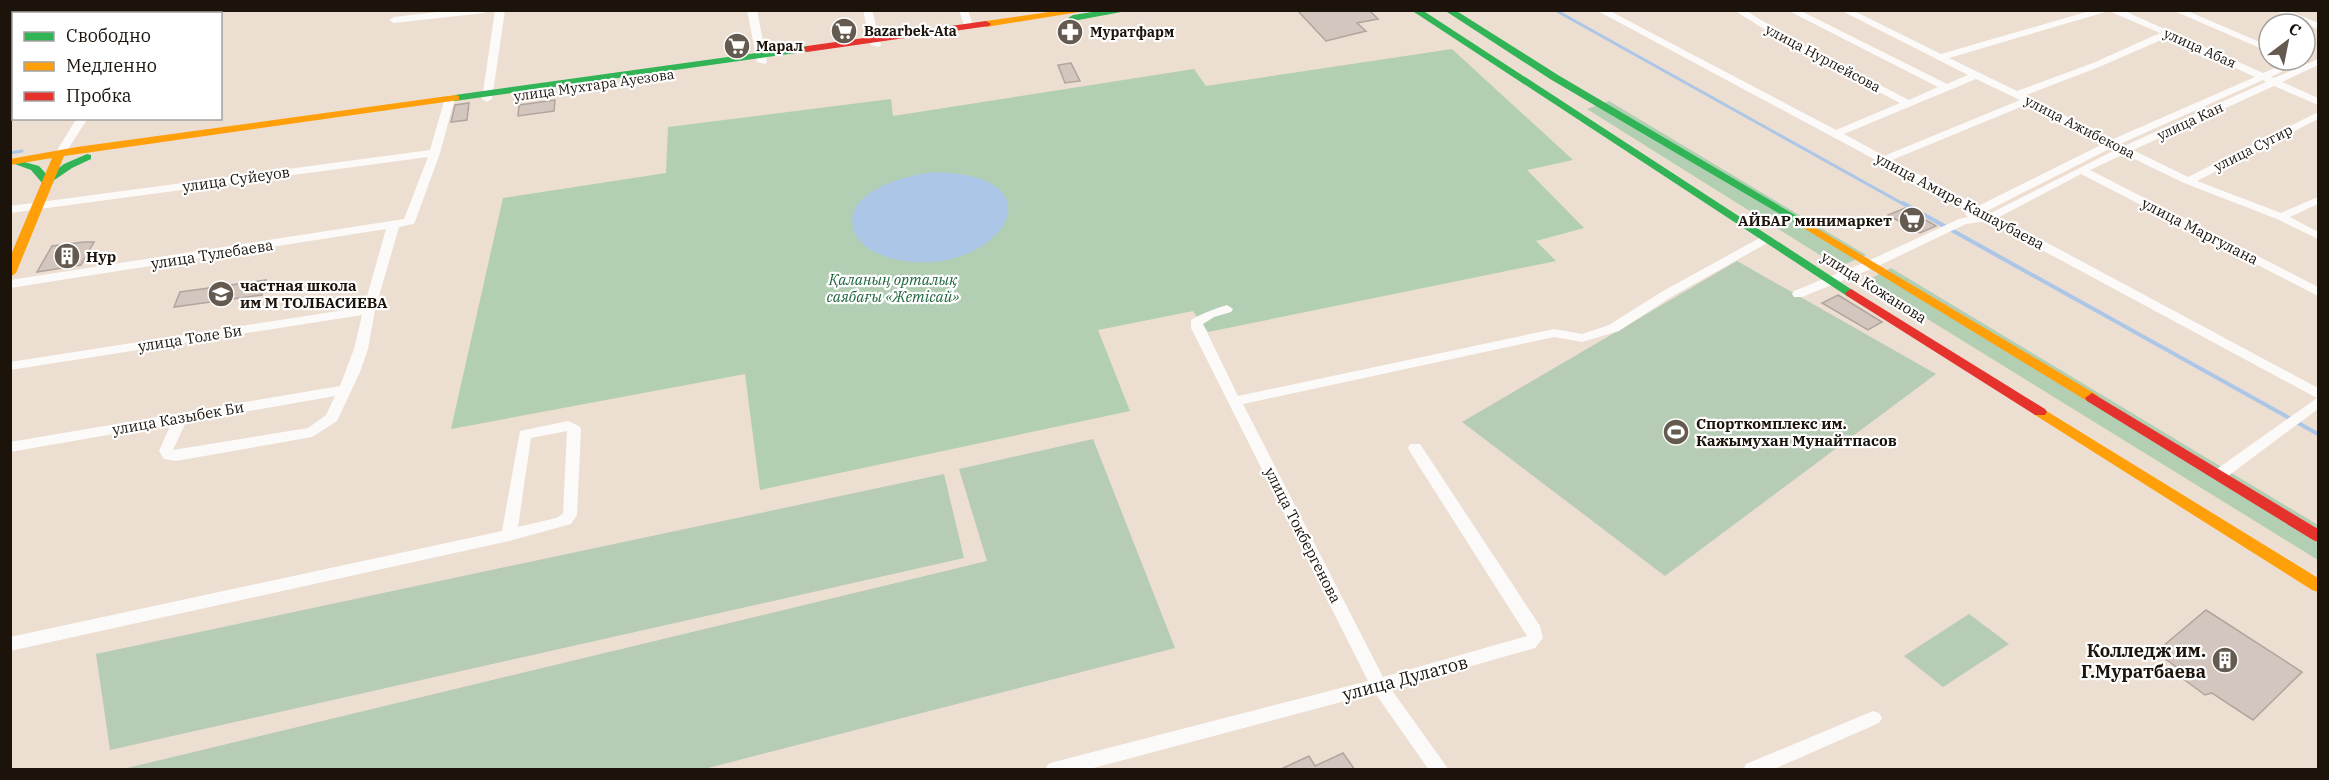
<svg xmlns="http://www.w3.org/2000/svg" width="2329" height="780" font-family="'IBM Plex Serif',serif">
<style>
.green{fill:#b6ccb4}
.forest{fill:#b2cfb3}
.water{fill:#acc6e7}
.lines{fill:none;stroke-linecap:round;stroke-linejoin:round}
.stream-far1{stroke:#acc6e7;stroke-width:3}
.stream{stroke:#acc6e7;stroke-width:4}
.building{fill:#d3c6be;stroke:#b1a59e;stroke-width:1.5}
.street{fill:#fcfaf8;fill-rule:evenodd}
.fast{fill:#30b455;fill-rule:evenodd}
.slow{fill:#ff9f0a;fill-rule:evenodd}
.jam{fill:#e5322d;fill-rule:evenodd}
.labels{text-anchor:middle;dominant-baseline:central;stroke-width:4.5;stroke-linejoin:round;paint-order:stroke}
.far-poi-label{font-size:14px;font-weight:bold;fill:#1c130b;stroke:#fff;text-anchor:start}
.far-street-label{font-size:14px;fill:#1c130b;stroke:#fff}
.street-label{font-size:15px;fill:#1c130b;stroke:#fff}
.poi-label{font-size:15px;font-weight:bold;fill:#1c130b;stroke:#fff;text-anchor:start}
.park-label{font-size:15px;font-style:italic;fill:#1e653e;stroke:#fff}
.near-poi-label{font-size:18px;font-weight:bold;fill:#1c130b;stroke:#fff;text-anchor:end}
.near-street-label{font-size:18px;fill:#1c130b;stroke:#fff}
</style>
<rect width="100%" height="100%" fill="#ecded1"/>
<!-- green -->
<g class="green">
<polygon points="1737,261 1936,374 1665,576 1462,422"/>
<polygon points="1093,439 1175,648 704,769 123,769 987,561 959,469"/>
<polygon points="944,474 964,558 110,750 96,654"/>
<polygon points="1969,614 2009,644 1943,687 1904,656"/>
</g>
<!-- forest -->
<g class="forest">
<polygon points="1452,49 1573,160 1527,170 1584,228 1536,241 1556,261 1208,332 1193,311 1098,330 1130,411 760,490 745,374 451,429 503,198 666,173 668,127 891,99 893,116 1194,69 1206,86"/>
<polygon points="1609,101 1866,255 1839,267 1587,109"/>
<polygon points="1891,268 2318,525 2318,560 1866,281"/>
</g>
<!-- water -->
<path class="water" d="M934,172c142,3 55,116 -47,85 -12,-4 -27,-11 -32,-24 -17,-41 52,-58 79,-61z"/>
<g class="lines">
<!-- stream-far1 -->
<g class="stream-far1">
<polyline points="1555,10 1905,205"/>
<polyline points="10,153 22,151"/>
</g>
<!-- stream -->
<polyline class="stream" points="1903,203 2318,434"/>
</g>
<!-- building -->
<g class="building">
<polygon points="1297,10 1369,10 1378,19 1357,23 1366,31 1326,41"/>
<polygon points="1071,63 1080,81 1065,83 1058,65"/>
<polygon points="555,100 554,111 518,116 519,105"/>
<polygon points="469,103 467,120 451,122 455,105"/>
<polygon points="1905,208 1936,226 1920,233 1888,215"/>
<polygon points="84,242 94,242 81,265 37,272 52,246"/>
<polygon points="266,280 262,295 174,307 180,292"/>
<polygon points="1838,295 1882,322 1868,330 1822,303"/>
<polygon points="2206,610 2302,672 2253,720 2212,693 2205,695 2178,675 2179,669 2156,652"/>
<polygon points="1343,753 1355,770 1279,770 1309,756 1315,766"/>
</g>
<g class="lines">
<!-- street -->
<g class="street">
<polygon points="153,10 162,10 161,14 152,14"/>
<polygon points="455,10 488,10 484,13 394,23 389,20 394,17"/>
<polygon points="495,10 505,10 492,99 487,102 482,99"/>
<polygon points="747,10 757,10 767,62 765,64 757,62"/>
<polygon points="863,10 872,10 881,45 879,47 871,45"/>
<polygon points="959,10 968,10 973,26 971,28 965,28"/>
<path d="M1596,10h12l228,120 64,-27 -108,-56 -58,-37h11l53,33 111,57 29,-13 -151,-77h12l148,74 21,-9 -128,-65h12l89,44 152,-44h29l141,63 14,-6h6v4l-12,6 3,1 44,-19v6l-36,17 36,16v7l-44,-19 -141,64 55,27 130,-65v7l-121,62 84,32 37,-16v7l-28,13 28,15v7l-41,-20 -93,-36 -60,-29 -34,16 228,117v9l-237,-122 -82,43 319,171v21l-94,70h-10l-2,-4 2,-4 103,-73 -329,-177 -22,3 -90,43 -74,30h-8l-2,-3 2,-3 74,-30 91,-42 9,-2 -3,-3 4,-4zM2109,11l51,22 -67,30 -76,28 -68,-33zM2168,37l87,40 -144,63 -85,-45 73,-28zM1976,79l44,21 -136,56 -40,-22zM2263,80l3,2 -142,64 -4,-2zM2028,104l75,40 -125,62 -86,-46zM2111,148l4,2 -124,63 -4,-2z"/>
<polygon points="2172,10 2185,10 2269,46 2269,52"/>
<polygon points="2273,10 2287,10 2318,23 2318,29"/>
<path d="M450,95l5,3 -15,55 -25,69 -2,2 -14,3 -24,83 -7,39 -8,23 -23,49 -25,16 -136,24 -12,-2 -5,-8 12,-27 -161,28v-10l330,-56 14,-37 8,-34 -352,55v-8l354,-55 22,-78 -376,59v-8l394,-61 24,-62 -418,56v-7l420,-56 15,-52zM335,396l-9,19 -18,13 -135,22 13,-28z"/>
<polygon points="77,118 88,118 63,157 55,157 54,155"/>
<path d="M1765,235l6,4 -2,3 -98,55 -52,34 -37,11 -28,-5 -311,67 140,273 144,-41 -117,-184 -2,-4 2,-4h10l120,182 3,12 -8,10 -144,41 58,81h-20l-54,-77 -289,77h-41l3,-6 6,-2 314,-81 -177,-353v-8c12,-7 23,-11 36,-15l6,4 -2,3 -17,5 -11,7 35,72 316,-67 28,5 27,-9 54,-34z"/>
<path d="M568,421l11,5 2,3 -4,86 -6,9 -62,17 -499,110v-14l492,-106 18,-100zM567,431l-4,83 -7,4 -38,9 13,-89z"/>
<polygon points="1873,711 1879,713 1882,718 1879,723 1772,770 1743,770 1746,764"/>
</g>
<!-- fast -->
<g class="fast">
<polygon points="1105,10 1132,10 1073,21 1068,18 1073,15"/>
<polygon points="1411,10 1422,10 1857,293 1851,297 1847,296"/>
<polygon points="1444,10 1455,10 1558,75 1807,222 1801,225 1797,224 1550,79"/>
<polygon points="807,46 812,49 810,51 455,101 450,98 455,95"/>
<polygon points="87,154 91,155 91,159 72,168 47,185 43,184 31,170 12,163 17,160 39,166 48,176 64,164"/>
</g>
<!-- slow -->
<g class="slow">
<polygon points="1063,10 1091,10 986,27 981,24 986,21"/>
<polygon points="455,95 459,96 459,100 64,156 16,273 10,277 10,257 52,158 10,165 10,159 77,147"/>
<polygon points="1801,219 2097,395 2099,398 2097,401 2087,401 1797,224 1795,222"/>
<polygon points="2040,407 2318,578 2318,592 2312,590 2035,415 2033,412"/>
</g>
<!-- jam -->
<g class="jam">
<polygon points="986,21 991,24 989,26 807,52 802,49 807,46"/>
<polygon points="1851,289 2045,409 2047,412 2045,415 2035,415 1847,296 1845,293"/>
<polygon points="2092,393 2318,529 2318,542 2313,540 2087,401 2085,398"/>
</g>
</g>
<!-- icons -->
<defs>
<symbol id="supermarket-disc" viewBox="-11 -11 22 22"><circle r="9.5" fill="#655a50" stroke="#fff"/><path d="M-6-5.5h2.5l.6 2H6L4.5 2H-2.5L-4.4-4H-6ZM-1.5 3.2a1.3 1.3 0 1 0 .1 0ZM3 3.2a1.3 1.3 0 1 0 .1 0Z" fill="#fff"/></symbol>
<symbol id="pharmacy-disc" viewBox="-11 -11 22 22"><circle r="9.5" fill="#655a50" stroke="#fff"/><path d="M-2-6h4v4h4v4h-4v4h-4v-4h-4v-4h4Z" fill="#fff"/></symbol>
<symbol id="building-disc" viewBox="-11 -11 22 22"><circle r="9.5" fill="#655a50" stroke="#fff"/><path d="M-4-6H4V6H1V3H-1V6H-4ZM-2.5-4.3h1.7v1.8h-1.7ZM.8-4.3h1.7v1.8H.8ZM-2.5-1h1.7V.8h-1.7ZM.8-1h1.7V.8H.8Z" fill="#fff"/></symbol>
<symbol id="school-disc" viewBox="-11 -11 22 22"><circle r="9.5" fill="#655a50" stroke="#fff"/><path d="M0-5L7-2L0 1L-7-2ZM-4 1L0 2.5L4 1V4Q0 6-4 4Z" fill="#fff"/></symbol>
<symbol id="stadium-disc" viewBox="-11 -11 22 22"><circle r="9.5" fill="#655a50" stroke="#fff"/><path d="M0-5a6.5 5 0 1 0 0 10a6.5 5 0 1 0 0-10ZM-3.5-1.8h7v3.6h-7Z" fill="#fff"/></symbol>
</defs>
<g fill-rule="evenodd">
<use href="#supermarket-disc" x="829" y="16" width="30" height="30"/>
<use href="#pharmacy-disc" x="1055" y="17" width="30" height="30"/>
<use href="#supermarket-disc" x="722" y="31" width="30" height="30"/>
<use href="#supermarket-disc" x="1897" y="205" width="30" height="30"/>
<use href="#building-disc" x="52" y="241" width="30" height="30"/>
<use href="#school-disc" x="206" y="279" width="30" height="30"/>
<use href="#stadium-disc" x="1661" y="417" width="30" height="30"/>
<use href="#building-disc" x="2210" y="645" width="30" height="30"/>
</g>
<g class="labels">
<!-- far-poi labels -->
<g class="far-poi-label">
<text x="864" y="31">Bazarbek-Ata</text>
<text x="1090" y="32">Муратфарм</text>
<text x="756" y="46">Марал</text>
</g>
<!-- far-street labels -->
<g class="far-street-label">
<text transform="translate(2200 48) rotate(24)">улица Абая</text>
<text transform="translate(1823 58) rotate(28)">улица Нурпейсова</text>
<text transform="translate(594 85) rotate(-8)">улица Мухтара Ауезова</text>
<text transform="translate(2190 121) rotate(-25)">улица Кан</text>
<text transform="translate(2080 127) rotate(27)">улица Ажибекова</text>
<text transform="translate(2253 148) rotate(-27)">улица Сугир</text>
</g>
<!-- street labels -->
<g class="street-label">
<text transform="translate(236 179) rotate(-8)">улица Суйеуов</text>
<text transform="translate(1960 201) rotate(28)">улица Амире Кашаубаева</text>
<text transform="translate(2200 231) rotate(27)">улица Маргулана</text>
<text transform="translate(212 254) rotate(-9)">улица Тулебаева</text>
<text transform="translate(1874 287) rotate(32)">улица Кожанова</text>
<text transform="translate(190 338) rotate(-9)">улица Толе Би</text>
<text transform="translate(178 418) rotate(-10)">улица Казыбек Би</text>
<text transform="translate(1303 535) rotate(63)">улица Токбергенова</text>
</g>
<!-- poi labels -->
<g class="poi-label">
<text x="1892" y="220" text-anchor="end">АЙБАР минимаркет</text>
<text x="86" y="256">Нур</text>
<text x="240" y="285">частная школа<tspan x="240" dy="17">им М ТОЛБАСИЕВА</tspan></text>
<text x="1696" y="423">Спорткомплекс им.<tspan x="1696" dy="17">Кажымухан Мунайтпасов</tspan></text>
</g>
<!-- park labels -->
<g class="park-label">
<text x="893" y="279">Қаланың орталық<tspan x="893" dy="17">саябағы «Жетісай»</tspan></text>
</g>
<!-- near-poi labels -->
<g class="near-poi-label">
<text x="2206" y="650">Колледж им.<tspan x="2206" dy="21">Г.Муратбаева</tspan></text>
</g>
<!-- near-street labels -->
<g class="near-street-label">
<text transform="translate(1405 678) rotate(-15)">улица Дулатов</text>
</g>
</g>
<!-- border -->
<rect width="2329" height="780" fill="none" stroke="#1c130b" stroke-width="24"/>
<!-- legend -->
<rect x="12" y="12" width="210" height="108" fill="#ffffff" stroke="#a4a19d" stroke-width="1.5"/>
<rect x="24" y="32" width="30" height="9" fill="#30b455" stroke="#a4a19d" stroke-width="1.5"/>
<text x="66" y="42" font-size="18" fill="#1c130b">Свободно</text>
<rect x="24" y="62" width="30" height="9" fill="#ff9f0a" stroke="#a4a19d" stroke-width="1.5"/>
<text x="66" y="72" font-size="18" fill="#1c130b">Медленно</text>
<rect x="24" y="92" width="30" height="9" fill="#e5322d" stroke="#a4a19d" stroke-width="1.5"/>
<text x="66" y="102" font-size="18" fill="#1c130b">Пробка</text>
<!-- north arrow -->
<g transform="translate(2287 42) rotate(32)"><circle r="28" fill="#ffffff" stroke="#a4a19d" stroke-width="1.5"/>
<path d="M0-4.5L10 22L0 15L-10 22Z" fill="#655a50"/>
<text y="-9" font-size="16" font-weight="bold" text-anchor="middle" fill="#1c130b">С</text>
</g>
</svg>
